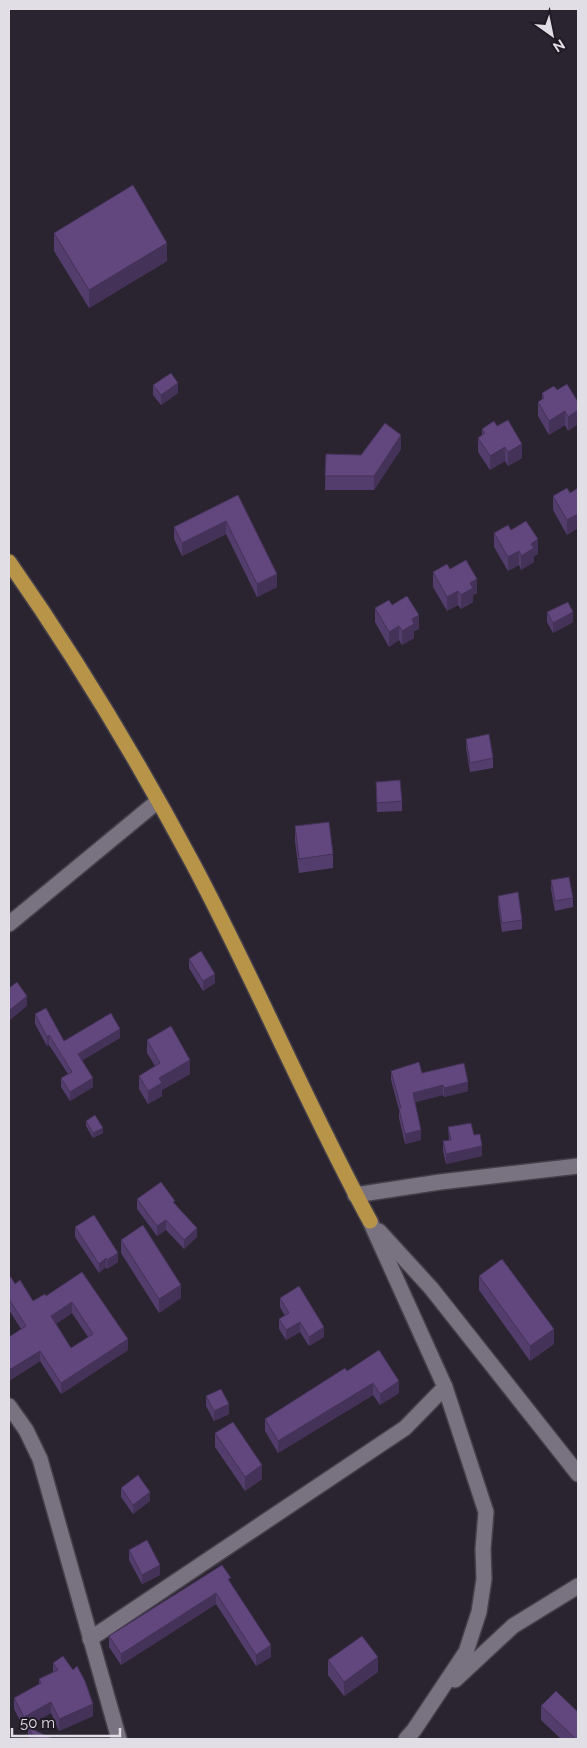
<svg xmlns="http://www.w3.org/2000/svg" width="587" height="1748" font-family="Raleway,sans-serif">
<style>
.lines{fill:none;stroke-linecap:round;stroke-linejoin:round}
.street-casing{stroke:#443f49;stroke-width:18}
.secondary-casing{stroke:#443f49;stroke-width:18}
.highway-casing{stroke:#443f49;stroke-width:18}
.street{stroke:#797381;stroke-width:15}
.secondary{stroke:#797381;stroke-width:15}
.highway{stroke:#b89449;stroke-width:15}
.wall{fill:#533d6c;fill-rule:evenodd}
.shaded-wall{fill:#443258}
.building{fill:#61477d;stroke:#443258;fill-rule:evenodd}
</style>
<rect width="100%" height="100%" fill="#2a2430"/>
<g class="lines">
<defs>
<g id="street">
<polyline points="9,924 158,801"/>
<polyline points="355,1195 440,1182 578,1166"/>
<polyline points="9,1406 26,1430 40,1459 119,1739"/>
<polyline points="90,1639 405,1428 445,1387"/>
</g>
<g id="secondary">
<polyline points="370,1221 445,1387 486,1512 483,1549 484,1579 479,1612 466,1652 414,1730 406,1739"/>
<polyline points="379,1231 431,1288 578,1474"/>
<polyline points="455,1680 513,1626 578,1586"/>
</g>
<path id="highway" d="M9,562c67,96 128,197 183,300 63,118 114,241 178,359"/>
</defs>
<!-- street casing -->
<use href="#street" class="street-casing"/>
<!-- secondary casing -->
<use href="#secondary" class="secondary-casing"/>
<!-- highway casing -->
<use href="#highway" class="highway-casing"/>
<!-- street -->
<use href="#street" class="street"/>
<!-- secondary -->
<use href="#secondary" class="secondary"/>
<!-- highway -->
<use href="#highway" class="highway"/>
</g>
<!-- wall -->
<g class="wall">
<polygon points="54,233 167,261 89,308 54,251"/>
<polygon points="153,385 178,393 161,405 153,395"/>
<polygon points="557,390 578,402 578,424 568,431 565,425 549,435 538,416 538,402 542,399 542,393"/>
<polygon points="497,426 522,458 508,466 505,461 490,470 478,452 478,438 482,435 482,429"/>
<polygon points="401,449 374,490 325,490 326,454 361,455"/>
<polygon points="578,488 578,529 578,528 567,535 553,510 553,496 570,493"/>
<polygon points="238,495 277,587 257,597 226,534 182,556 174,539 174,527"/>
<polygon points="511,530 538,554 534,556 534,562 521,570 519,565 508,571 494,547 494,533"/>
<polygon points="450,569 477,593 473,595 473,602 461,609 458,605 447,611 433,587 433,572"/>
<polygon points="392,605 419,629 414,631 414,638 402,645 399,640 389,647 375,622 375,608"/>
<polygon points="547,612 573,622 553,633 547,622"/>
<polygon points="466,739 493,758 493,768 470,772 466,748"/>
<polygon points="376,782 402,801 402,811 377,812"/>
<polygon points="295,826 333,854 333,868 299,873 295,841"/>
<polygon points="551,880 573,898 573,907 555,911 551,890"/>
<polygon points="498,896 522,920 522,929 502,932 498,905"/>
<polygon points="189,959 215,983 203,991 189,968"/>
<polygon points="35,1014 64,1041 120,1038 82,1060 93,1087 70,1101 61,1087 61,1078 68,1074 49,1045 47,1046 35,1024"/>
<polygon points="578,1019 578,1039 577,1030 577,1020"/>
<polygon points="147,1040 190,1074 162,1090 162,1096 148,1104 139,1089 139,1076 155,1066 147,1053"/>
<polygon points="391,1071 422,1073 468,1091 444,1097 443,1095 415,1102 421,1140 405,1144 399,1118 399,1110 391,1080"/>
<polygon points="86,1121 103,1133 93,1138 86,1126"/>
<polygon points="448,1127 474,1135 482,1156 446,1164 443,1151 443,1141 449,1140"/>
<polygon points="137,1199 175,1204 197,1237 184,1249 166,1230 157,1236 137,1209"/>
<polygon points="75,1227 118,1262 107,1269 106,1267 99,1273 75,1237"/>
<polygon points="121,1240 181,1298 159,1313 121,1253"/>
<path d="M82,1272l46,78 -67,44 -21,-33 -31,20v-44l12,-8 -12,-19v-31l24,22 13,-5zM72,1313l16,24 -17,11 -15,-24z"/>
<polygon points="479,1276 554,1344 530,1361 479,1290"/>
<polygon points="280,1298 324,1337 309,1346 300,1332 286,1340 279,1329 279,1319 285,1316 280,1307"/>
<polygon points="347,1371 399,1393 380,1405 373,1395 278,1453 265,1431 265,1419"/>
<polygon points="206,1396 229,1414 214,1421 206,1406"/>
<polygon points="215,1433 262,1479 245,1491 215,1447"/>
<polygon points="121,1488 150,1501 133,1514 121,1497"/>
<polygon points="129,1550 160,1575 142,1584 129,1560"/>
<polygon points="231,1584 271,1657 256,1666 216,1604 121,1665 109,1647 109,1636"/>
<polygon points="328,1660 378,1672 344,1696 328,1675"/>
<polygon points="53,1663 93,1716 59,1731 51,1713 24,1728 14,1709 14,1698 39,1684 39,1679 53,1672"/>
<polygon points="541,1706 578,1739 561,1739 541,1720"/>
<polygon points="28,1727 51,1739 30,1739 28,1736"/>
</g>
<!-- shaded-wall -->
<g class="shaded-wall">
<polygon points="167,243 167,261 89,308 89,290"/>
<polygon points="178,383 178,393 161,405 161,395"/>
<polygon points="578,410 578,424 568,431 568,417"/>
<polygon points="565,411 565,425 549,435 549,421"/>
<polygon points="401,435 401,449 374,490 374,476"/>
<polygon points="522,444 522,458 508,466 508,452"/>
<polygon points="505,447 505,461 490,470 490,456"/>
<polygon points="578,514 578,528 567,535 567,520"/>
<polygon points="226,521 226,534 182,556 182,543"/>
<polygon points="538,539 538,554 534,556 534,562 521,570 521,556 531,544"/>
<polygon points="519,551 519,565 508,571 508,557"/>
<polygon points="277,574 277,587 257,597 257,584"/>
<polygon points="477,579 477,593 473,595 473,602 461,609 461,595 470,583"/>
<polygon points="458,591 458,605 447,611 447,597"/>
<polygon points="573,612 573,622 553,633 553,623"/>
<polygon points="419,615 419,629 414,631 414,638 402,645 402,631 412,619"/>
<polygon points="399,626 399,640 389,647 389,632"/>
<polygon points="215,974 215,983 203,991 203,981"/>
<polygon points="27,996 27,1006 10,1020 10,1010"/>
<polygon points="120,1029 120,1038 78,1063 78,1054"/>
<polygon points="49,1035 49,1045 47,1046 47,1037"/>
<polygon points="190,1060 190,1074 162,1090 162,1096 148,1104 148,1091 159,1078"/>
<polygon points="93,1078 93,1087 70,1101 70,1092"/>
<polygon points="468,1082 468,1091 444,1097 444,1088"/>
<polygon points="443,1085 443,1095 413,1103 413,1093"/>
<polygon points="103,1128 103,1133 93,1138 93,1133"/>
<polygon points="421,1130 421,1140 405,1144 405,1134"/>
<polygon points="482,1146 482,1156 446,1164 446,1154"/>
<polygon points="166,1220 166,1230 157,1236 157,1226"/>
<polygon points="197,1228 197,1237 184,1249 184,1240"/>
<polygon points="118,1253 118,1262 107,1269 107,1260"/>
<polygon points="106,1258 106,1267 99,1273 99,1264"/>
<polygon points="181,1285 181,1298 159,1313 159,1299"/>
<polygon points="72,1302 72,1313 51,1327 51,1316"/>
<polygon points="300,1322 300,1332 286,1340 286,1330"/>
<polygon points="324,1327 324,1337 309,1346 309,1337"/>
<polygon points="554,1329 554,1344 530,1361 530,1346"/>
<polygon points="128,1339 128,1350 61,1394 61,1383"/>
<polygon points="40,1351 40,1361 9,1381 9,1370"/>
<polygon points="399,1381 399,1393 380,1405 380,1394"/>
<polygon points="373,1383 373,1395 278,1453 278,1441"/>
<polygon points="229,1404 229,1414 214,1421 214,1411"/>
<polygon points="262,1465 262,1479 245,1491 245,1477"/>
<polygon points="150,1492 150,1501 133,1514 133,1505"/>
<polygon points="160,1565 160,1575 142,1584 142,1575"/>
<polygon points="216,1593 216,1604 121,1665 121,1654"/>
<polygon points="271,1645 271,1657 256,1666 256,1655"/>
<polygon points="378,1657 378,1672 344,1696 344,1682"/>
<polygon points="10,1664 10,1674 9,1674 9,1665"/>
<polygon points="51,1702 51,1713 24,1728 24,1717"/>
<polygon points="93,1704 93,1716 59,1731 59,1719"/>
<polygon points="10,1716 10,1726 9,1729 9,1719"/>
</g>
<!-- building -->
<g class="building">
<polygon points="133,185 167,243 89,290 54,233"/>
<polygon points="171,373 178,383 161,395 153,385"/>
<polygon points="567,384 578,402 578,410 568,417 565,411 549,421 538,402 544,398 542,393 554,386 557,390"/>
<polygon points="508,420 522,444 508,452 505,447 490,456 478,438 485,433 482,429 494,421 497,426"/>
<polygon points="385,423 401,435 374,476 325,476 326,454 361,455"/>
<polygon points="567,488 570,493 578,488 578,515 578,514 567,520 553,496"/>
<polygon points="238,495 277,574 257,584 226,521 182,543 174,527"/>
<polygon points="526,521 538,539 531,544 534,548 521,556 519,551 508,557 494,533 508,525 511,530"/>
<polygon points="466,560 477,579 470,583 473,588 461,595 458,591 447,597 433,572 447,564 450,569"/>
<polygon points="407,596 419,615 412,619 414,624 402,631 399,626 389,632 375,608 389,600 392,605"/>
<polygon points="568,602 573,612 553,623 547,612"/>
<polygon points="489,734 493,758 470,763 466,739"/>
<polygon points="400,780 402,801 377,803 376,782"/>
<polygon points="329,822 333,854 299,859 295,826"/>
<polygon points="569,877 573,898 555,901 551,880"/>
<polygon points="518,892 522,920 502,923 498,896"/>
<polygon points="201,951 215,974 203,981 189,959"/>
<polygon points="17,982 27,996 10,1010 9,1009 9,988"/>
<polygon points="46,1008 64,1041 111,1013 120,1029 78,1054 93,1078 70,1092 61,1078 72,1072 49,1035 47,1037 35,1014"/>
<polygon points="171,1026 190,1060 159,1078 162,1083 148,1091 139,1076 160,1063 147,1040"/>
<polygon points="419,1062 422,1073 464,1063 468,1082 444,1088 443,1085 413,1093 421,1130 405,1134 399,1109 401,1108 391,1071"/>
<polygon points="95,1115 103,1128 93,1133 86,1121"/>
<polygon points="471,1123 474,1135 480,1134 482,1146 446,1154 443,1141 451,1140 448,1127"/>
<polygon points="161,1182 175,1201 173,1202 197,1228 184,1240 166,1220 157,1226 137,1199"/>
<polygon points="94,1215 118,1253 107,1260 106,1258 99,1264 75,1227"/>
<polygon points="143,1225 181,1285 159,1299 121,1240"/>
<polygon points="502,1259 554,1329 530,1346 479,1276"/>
<path d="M82,1272l46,67 -67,44 -21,-32 -31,19v-33l17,-11 -17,-27v-20l2,-2 4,7 5,-4 13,21 12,-7 1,2zM72,1302l21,32 -22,14 -20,-32z"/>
<polygon points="299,1286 324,1327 309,1337 300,1322 286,1330 279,1319 289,1313 280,1298"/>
<polygon points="379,1350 399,1381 380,1394 373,1383 278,1441 265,1419 345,1368 347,1371"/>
<polygon points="221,1389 229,1404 214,1411 206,1396"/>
<polygon points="233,1422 262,1465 245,1477 215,1433"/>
<polygon points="138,1475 150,1492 133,1505 121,1488"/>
<polygon points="147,1540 160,1565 142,1575 129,1550"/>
<polygon points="222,1565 231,1578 228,1579 271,1645 256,1655 216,1593 121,1654 109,1636"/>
<polygon points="362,1636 378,1657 344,1682 328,1660"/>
<polygon points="63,1656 73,1670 77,1666 85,1681 93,1704 59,1719 51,1702 24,1717 14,1698 41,1683 39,1679 58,1670 53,1663"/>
<polygon points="556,1691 578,1712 578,1739 576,1739 541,1706"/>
<polygon points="28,1727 51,1738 51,1739 35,1739"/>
</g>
<!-- border -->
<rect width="587" height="1748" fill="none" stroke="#e1dee5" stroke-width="20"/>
<!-- north arrow -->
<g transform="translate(552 35) rotate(147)" stroke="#201b26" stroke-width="4" paint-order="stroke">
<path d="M0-4L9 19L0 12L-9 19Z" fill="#e1dee5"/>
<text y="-8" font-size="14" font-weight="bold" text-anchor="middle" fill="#e1dee5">N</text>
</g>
<!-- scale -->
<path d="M12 1728v8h108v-8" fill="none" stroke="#e1dee5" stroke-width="2.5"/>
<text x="20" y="1728" font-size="15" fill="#e1dee5" stroke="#201b26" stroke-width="4" paint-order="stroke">50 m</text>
</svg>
